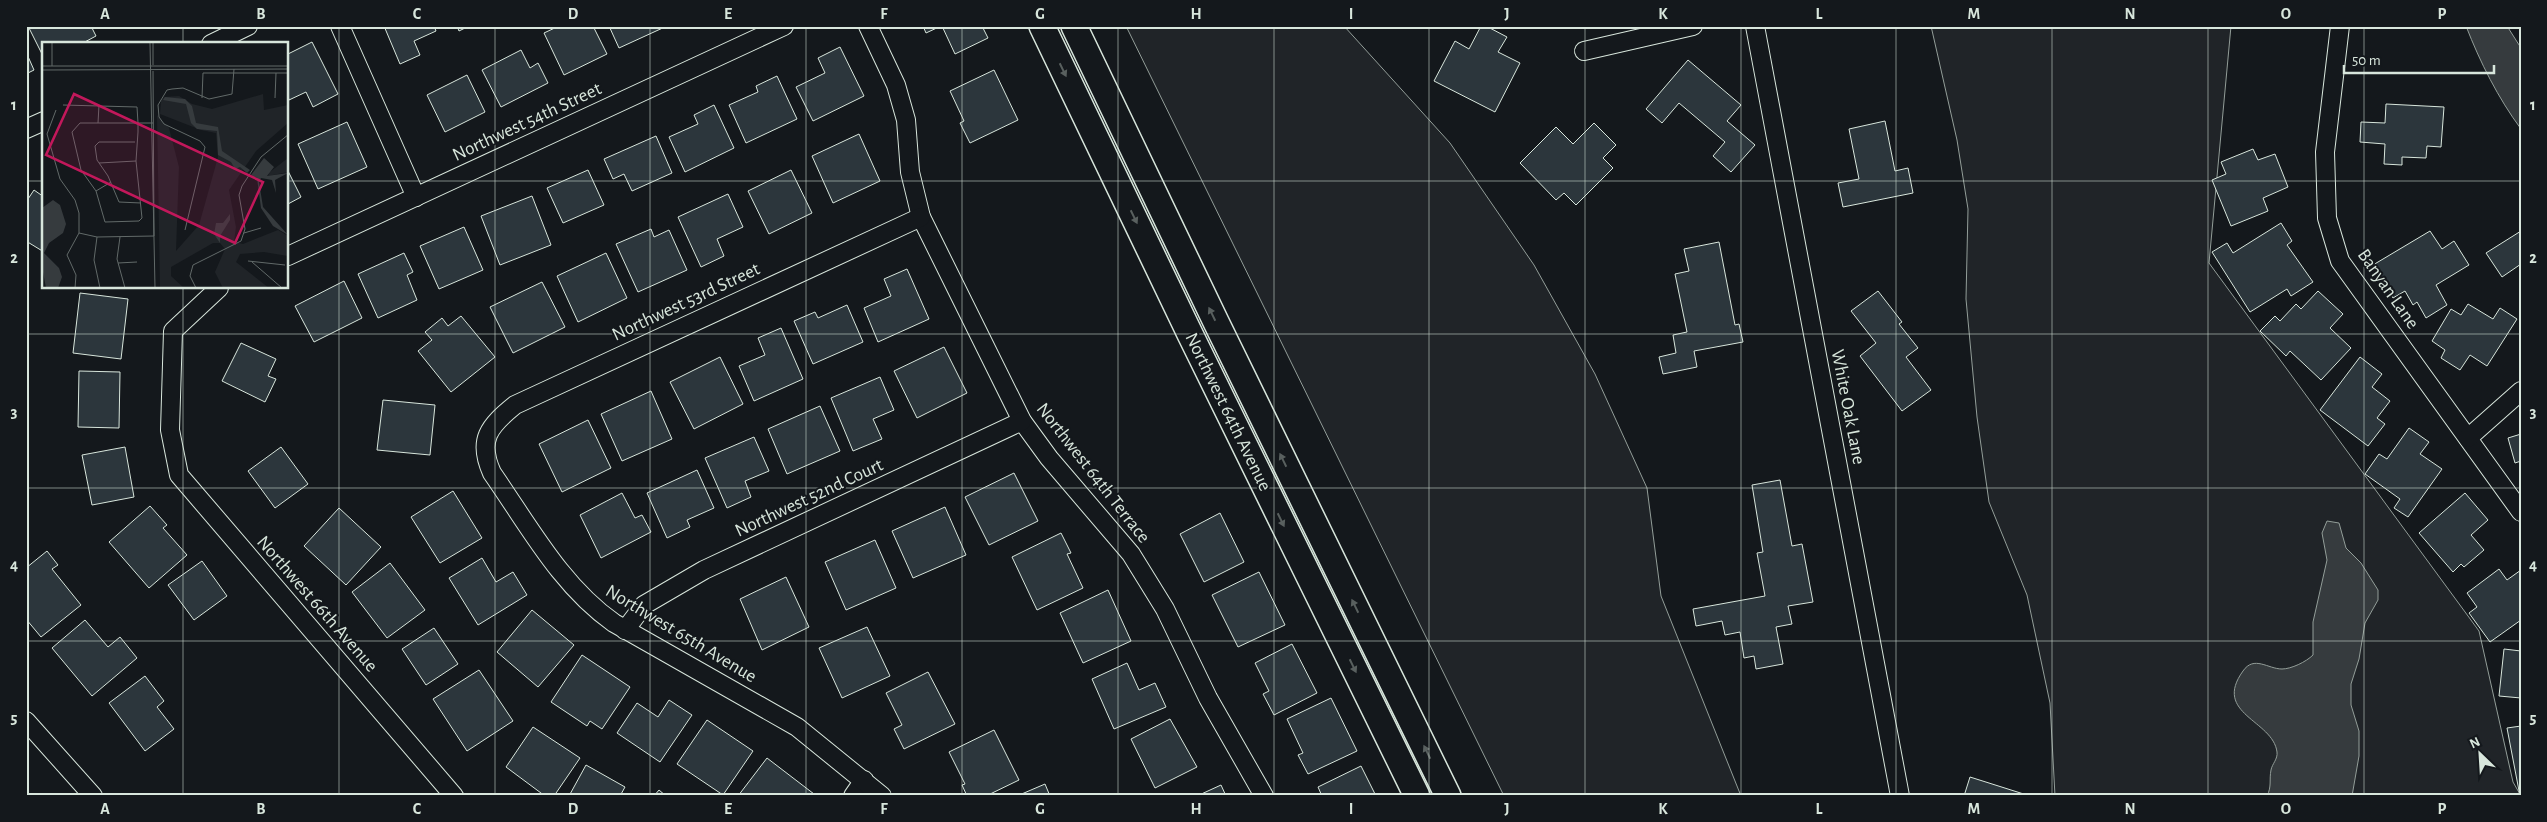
<svg xmlns="http://www.w3.org/2000/svg" width="2547" height="822" font-family="'Alegreya Sans',sans-serif">
<style>
.green{fill:#202428;stroke:#939e99}
.water{fill:#363b3e;stroke:#939e99}
.building{fill:#2c363c;stroke:#d8e6dc}
.lines{fill:none;stroke-linecap:round;stroke-linejoin:round}
.street-casing{stroke:#d8e6dc;stroke-width:20}
.secondary-casing{stroke:#d8e6dc;stroke-width:28}
.street{stroke:#14181c;stroke-width:18}
.secondary{stroke:#14181c;stroke-width:25}
.oneway{fill:#59605f}
.grid{fill:none;stroke:#d8e6dc;stroke-width:1;stroke-opacity:0.55}
.labels{text-anchor:middle;dominant-baseline:central;stroke-width:4;stroke-linejoin:round;paint-order:stroke}
.street-label{font-size:19px;fill:#d8e6dc;stroke:#14181c}
.inset-road{fill:none;stroke:#626a69;stroke-width:1}
.view{fill:#c2185b;fill-opacity:0.15;stroke:#c2185b;stroke-width:2.5}
.inset-edge{fill:none;stroke:#d8e6dc;stroke-width:2.5}
.neatline{fill:none;stroke:#d8e6dc;stroke-width:2}
.grid-label{font-size:16px;text-anchor:middle;font-weight:bold;fill:#d8e6dc}
</style>
<rect width="100%" height="100%" fill="#14181c"/>
<!-- green -->
<g class="green">
<polygon points="1126,26 1344,26 1450,143 1534,265 1595,374 1647,488 1661,596 1741,796 1504,796"/>
<polygon points="1931,26 2231,26 2209,263 2479,631 2513,782 2521,796 2055,796 2050,703 2027,595 1989,502 1977,417 1966,299 1968,209 1957,140"/>
</g>
<!-- water -->
<g class="water">
<path d="M2466,26h41l14,22v81c-23,-31 -41,-67 -55,-103z"/>
<path d="M2327,521l12,2 7,25 15,15 17,27v10l-13,23 -6,36 -8,25v21l8,26v25l-7,40h-85c5,-10 2,-16 4,-26 1,-6 7,-11 6,-18 -4,-32 -65,-38 -34,-81 11,-16 25,-2 39,-2 9,0 24,-7 31,-14v-33l14,-62 -5,-27z"/>
</g>
<!-- building -->
<g class="building">
<polygon points="28,26 91,26 96,36 81,44 44,44 44,58"/>
<polygon points="384,26 434,26 436,31 414,41 420,55 400,64"/>
<polygon points="457,26 469,26 459,31"/>
<polygon points="559,26 593,26 607,54 564,75 544,33"/>
<polygon points="609,26 667,26 619,48"/>
<polygon points="923,26 941,26 926,33"/>
<polygon points="942,26 982,26 988,38 955,54"/>
<polygon points="1481,26 1486,26 1507,37 1498,52 1520,63 1495,112 1434,81 1455,41 1469,49"/>
<polygon points="312,42 338,94 313,107 306,92 289,100 288,96 288,54"/>
<polygon points="840,47 864,96 813,121 796,87 825,73 818,58"/>
<polygon points="521,50 530,68 538,63 548,83 501,107 482,70"/>
<polygon points="26,52 34,70 26,74"/>
<polygon points="1688,60 1741,105 1727,121 1755,145 1731,172 1713,156 1725,142 1679,103 1662,123 1646,109"/>
<polygon points="994,70 1018,120 970,143 960,123 964,121 950,91"/>
<polygon points="467,75 485,112 445,132 427,95"/>
<polygon points="777,76 797,119 746,143 729,105 758,92 756,86"/>
<polygon points="2386,104 2444,107 2441,147 2427,146 2426,158 2402,157 2402,165 2384,164 2385,144 2360,142 2361,122 2385,123"/>
<polygon points="714,105 734,148 685,172 669,137 698,124 694,115"/>
<polygon points="1885,121 1895,171 1908,168 1913,193 1843,207 1838,183 1859,179 1849,129"/>
<polygon points="347,122 367,167 318,189 298,144"/>
<polygon points="1594,123 1616,145 1603,158 1613,168 1576,205 1564,193 1556,200 1520,163 1556,127 1573,144"/>
<polygon points="859,134 880,181 833,203 812,156"/>
<polygon points="656,136 672,173 632,191 624,174 613,179 604,159"/>
<polygon points="2253,149 2258,160 2275,154 2288,187 2263,198 2268,211 2231,226 2212,180 2226,174 2221,162"/>
<polygon points="588,170 604,205 563,223 547,188"/>
<polygon points="791,170 812,213 769,234 748,191"/>
<polygon points="288,171 301,197 288,204"/>
<polygon points="34,190 44,197 44,252 26,241 26,202"/>
<polygon points="728,194 743,227 717,239 724,256 701,267 678,217"/>
<polygon points="532,196 551,245 500,265 481,216"/>
<polygon points="2281,223 2292,241 2287,245 2313,282 2291,296 2287,289 2250,312 2212,252 2227,243 2233,253"/>
<polygon points="464,227 483,270 439,289 420,246"/>
<polygon points="651,229 654,237 669,230 687,270 638,292 616,244"/>
<polygon points="2430,231 2442,249 2454,241 2469,265 2436,285 2447,305 2426,318 2417,302 2413,305 2405,291 2393,298 2373,265"/>
<polygon points="2521,231 2521,264 2502,277 2486,253"/>
<polygon points="1719,242 1735,325 1739,324 1743,342 1694,351 1697,367 1663,374 1659,357 1676,353 1673,335 1687,332 1675,274 1689,271 1684,249"/>
<polygon points="404,253 413,272 407,275 417,300 378,318 358,274"/>
<polygon points="606,253 627,298 578,322 557,276"/>
<polygon points="907,269 929,319 878,342 864,308 891,296 884,279"/>
<polygon points="344,281 362,318 314,342 295,306"/>
<polygon points="542,282 565,327 513,353 490,307"/>
<polygon points="1878,291 1902,322 1899,324 1918,348 1906,357 1931,390 1902,411 1860,356 1876,343 1851,311"/>
<polygon points="2318,291 2343,314 2330,328 2351,348 2321,380 2290,351 2286,356 2260,331 2275,316 2280,321 2296,304 2301,309"/>
<polygon points="80,293 128,299 121,359 73,353"/>
<polygon points="2468,304 2493,319 2500,308 2517,319 2487,366 2470,355 2460,370 2441,358 2445,350 2432,341 2451,309 2461,315"/>
<polygon points="847,305 863,342 813,364 794,321 815,312 818,318"/>
<polygon points="461,316 495,357 451,392 418,351 432,340 425,332 442,318 448,326"/>
<polygon points="781,328 803,379 754,401 739,366 765,355 758,338"/>
<polygon points="241,343 276,359 268,376 276,379 265,402 222,381"/>
<polygon points="944,347 967,393 917,418 894,371"/>
<polygon points="720,357 743,404 694,429 670,382"/>
<polygon points="2360,357 2382,374 2372,387 2390,401 2377,418 2385,424 2368,446 2320,410"/>
<polygon points="79,371 120,372 119,428 78,427"/>
<polygon points="880,377 894,410 873,419 882,439 853,451 831,398"/>
<polygon points="651,391 672,439 622,461 601,414"/>
<polygon points="383,400 435,405 430,455 377,450"/>
<polygon points="820,406 840,451 787,474 768,429"/>
<polygon points="588,420 611,468 562,492 539,444"/>
<polygon points="2409,428 2429,442 2420,454 2442,469 2408,517 2394,508 2400,499 2365,474 2379,454 2387,459"/>
<polygon points="2521,434 2521,461 2515,463 2508,438"/>
<polygon points="754,437 769,471 745,481 751,497 727,508 705,458"/>
<polygon points="125,447 134,497 92,505 82,455"/>
<polygon points="281,447 308,484 275,508 248,471"/>
<polygon points="697,470 714,508 687,520 690,527 667,538 647,493"/>
<polygon points="1014,473 1038,521 989,545 965,497"/>
<polygon points="1780,480 1792,546 1802,544 1813,602 1788,606 1792,624 1776,627 1783,664 1756,669 1754,656 1744,658 1740,632 1725,635 1722,621 1696,626 1693,609 1765,596 1757,553 1763,552 1752,485"/>
<polygon points="453,491 482,538 440,563 411,517"/>
<polygon points="622,493 635,518 642,515 651,532 601,558 580,515"/>
<polygon points="2465,493 2488,520 2471,535 2484,550 2464,567 2461,564 2453,572 2419,533"/>
<polygon points="150,506 167,525 163,528 187,555 149,588 109,542"/>
<polygon points="945,507 966,555 913,578 892,531"/>
<polygon points="339,508 381,547 346,585 304,546"/>
<polygon points="1220,513 1244,562 1204,582 1180,534"/>
<polygon points="1061,533 1071,553 1067,554 1083,588 1037,610 1012,557"/>
<polygon points="875,540 896,588 846,610 825,562"/>
<polygon points="47,551 58,565 52,569 81,605 41,637 26,619 26,568"/>
<polygon points="482,558 496,582 513,572 527,595 478,625 449,578"/>
<polygon points="202,561 227,596 194,620 168,585"/>
<polygon points="390,563 425,610 387,638 352,592"/>
<polygon points="2499,569 2507,580 2521,570 2521,620 2490,642 2469,613 2477,607 2467,593"/>
<polygon points="1259,572 1285,625 1238,647 1212,595"/>
<polygon points="786,577 809,627 762,650 740,599"/>
<polygon points="1108,590 1131,641 1083,663 1060,613"/>
<polygon points="532,610 574,645 538,687 497,652"/>
<polygon points="85,620 108,647 120,637 137,658 92,696 52,648"/>
<polygon points="867,627 890,676 842,698 819,648"/>
<polygon points="434,628 458,664 426,685 402,649"/>
<polygon points="1292,644 1317,693 1274,715 1263,694 1269,691 1255,663"/>
<polygon points="2504,649 2521,651 2521,698 2499,696"/>
<polygon points="582,655 630,687 602,729 590,721 587,726 551,702"/>
<polygon points="1127,663 1139,690 1155,683 1166,707 1114,729 1092,679"/>
<polygon points="479,670 513,721 467,751 433,699"/>
<polygon points="928,672 955,724 904,749 894,729 902,725 886,693"/>
<polygon points="145,676 164,701 157,707 174,729 145,751 109,703"/>
<polygon points="1331,698 1357,751 1308,774 1298,755 1303,753 1287,719"/>
<polygon points="669,700 692,715 660,762 617,733 637,703 658,717"/>
<polygon points="1170,719 1197,767 1155,788 1131,739"/>
<polygon points="707,720 753,751 723,795 677,764"/>
<polygon points="2521,726 2521,796 2520,796 2507,728"/>
<polygon points="533,727 580,758 554,796 545,796 506,767"/>
<polygon points="994,730 1019,780 986,796 967,796 962,785 965,784 949,752"/>
<polygon points="767,758 814,794 813,796 738,796"/>
<polygon points="586,765 625,787 620,796 569,796"/>
<polygon points="1361,766 1376,796 1322,796 1318,787"/>
<polygon points="1970,777 2030,796 1964,796"/>
<polygon points="1045,784 1050,796 1017,796"/>
<polygon points="1221,785 1226,796 1197,796"/>
<polygon points="659,790 666,796 654,796"/>
</g>
<g class="lines">
<defs>
<g id="street">
<polyline points="340,26 416,197"/>
<polyline points="868,26 896,85 906,120 910,172 921,217 1022,421 1049,458 1131,554 1165,609 1208,698 1264,796"/>
<polyline points="1755,26 1900,796"/>
<polyline points="2340,26 2325,152 2327,218 2340,261 2521,512"/>
<polyline points="211,44 248,26"/>
<polyline points="1584,51 1693,26"/>
<polyline points="26,129 44,121"/>
<polyline points="288,256 784,26"/>
<polyline points="219,288 173,331 170,430 179,475 454,796"/>
<polyline points="2468,438 2521,391"/>
<polyline points="625,630 644,605 704,570 1022,421"/>
<polyline points="26,721 93,796"/>
<polyline points="853,796 864,780"/>
<path d="M882,796l-85,-69 -183,-104c-53,-37 -85,-97 -122,-150 -15,-33 -3,-47 23,-68l406,-188"/>
</g>
<g id="secondary">
<polyline points="1042,26 1190,334 1417,796"/>
<polyline points="1074,26 1216,322 1448,796"/>
</g>
</defs>
<!-- street casing -->
<use href="#street" class="street-casing"/>
<!-- secondary casing -->
<use href="#secondary" class="secondary-casing"/>
<!-- street -->
<use href="#street" class="street"/>
<!-- secondary -->
<use href="#secondary" class="secondary"/>
</g>
<!-- one-way arrows -->
<defs><path id="oneway-solid" d="M-6-.8H1V-3.2L6.5 0L1 3.2V.8H-6Z" transform="scale(1.25)"/></defs>
<g class="oneway">
<use href="#oneway-solid" transform="translate(1063 70) rotate(64)"/>
<use href="#oneway-solid" transform="translate(1134 217) rotate(64)"/>
<use href="#oneway-solid" transform="translate(1212 314) rotate(-116)"/>
<use href="#oneway-solid" transform="translate(1283 460) rotate(-116)"/>
<use href="#oneway-solid" transform="translate(1281 520) rotate(64)"/>
<use href="#oneway-solid" transform="translate(1355 606) rotate(-116)"/>
<use href="#oneway-solid" transform="translate(1353 666) rotate(64)"/>
<use href="#oneway-solid" transform="translate(1427 752) rotate(-116)"/>
</g>
<!-- grid -->
<path class="grid" d="M183,26v18M339,26v770M495,26v770M650,26v770M806,26v770M962,26v770M1118,26v770M1274,26v770M1429,26v770M1585,26v770M1741,26v770M1896,26v770M2052,26v770M2208,26v770M2364,26v770M26,181h18M288,181h2233M183,288v508M26,334h2495M26,488h2495M26,641h2495"/>
<g class="labels">
<!-- street labels -->
<g class="street-label">
<text transform="translate(527 122) rotate(-25)">Northwest 54th Street</text>
<text transform="translate(2388 289) rotate(55)">Banyan Lane</text>
<text transform="translate(686 302) rotate(-25)">Northwest 53rd Street</text>
<text transform="translate(1848 407) rotate(79)">White Oak Lane</text>
<text transform="translate(1228 412) rotate(64)">Northwest 64th Avenue</text>
<text transform="translate(1093 473) rotate(52)">Northwest 64th Terrace</text>
<text transform="translate(809 498) rotate(-25)">Northwest 52nd Court</text>
<text transform="translate(317 604) rotate(49)">Northwest 66th Avenue</text>
<text transform="translate(681 634) rotate(31)">Northwest 65th Avenue</text>
</g>
</g>
<!-- overview -->
<g transform="translate(42 42)">
<rect width="246" height="246" fill="#14181c"/>
<path d="M221,52l1,16 24,-5v18l-32,28 -27,39 7,37 -2,15 9,2 35,-14 10,6v20l-24,-4 -24,2 -4,8 33,26h-46l-8,-16 10,-23 -5,-6h-7l-42,24v9l13,12h-24l-3,-173 12,13 10,39 -3,84 23,-26 19,-68 -2,-24 -15,-3 -41,-16 1,-13 3,-4 15,-1 13,8 20,5zM246,116v14l-20,4 2,-4z" fill="#202428"/>
<path d="M123,55l20,2 7,7 4,17 22,4 4,24 28,19 -3,3 -7,-6 -5,2 -4,-7 -13,-7 -1,-24 -20,-2 -6,-6 -5,-19 -23,-4zM222,116l10,9 -7,9 21,-3 -13,7 1,13 -4,-13 -11,-2 -2,4 4,25 25,28 -15,-9 -12,-18 -4,-30 -6,-3zM11,158l7,5 6,19 -3,9 -14,10 -5,10 15,15 3,9 -4,11h-12l-4,-21v-59zM188,172v6l-10,16v7l-6,-9 2,-11h7z" fill="#363b3e"/>
<path class="inset-road" d="M10,1v23M108,1l5,245M111,1v22M0,24h247M0,28l247,-1M111,29l1,165M160,56l1,-25h86M233,56l1,-25M21,63l74,2 1,16v9l-2,29 6,57 -3,3 -34,1 -9,-31 -15,-21 -9,-38 8,-9h73M14,68l-9,24 13,45 15,21 4,13v20l-12,22 9,20 -1,13M56,81l1,-18M93,100h-36l-4,4 2,14 11,16 11,26 22,1M57,121l37,-2M54,149l15,-9M143,188l20,-83 -5,-6 -36,-17 -5,-7 -1,-12 9,-15 5,-1 11,-1 26,11 23,-5 2,-25M37,191l18,4 57,-1M202,191l17,-5M55,195l-3,23 6,28M78,195l-3,22 8,29M206,219l37,4M210,220l30,26M76,221l19,-1M154,246l-6,-12 3,-11 48,-24 4,-12 -6,-34 3,-9 19,-29 28,-23"/>
<path class="view" d="M32,52l189,88 -28,61 -189,-88z"/>
<rect width="246" height="246" class="inset-edge"/>
</g>
<!-- border -->
<rect width="2547" height="822" fill="none" stroke="#14181c" stroke-width="55"/>
<!-- north arrow -->
<g transform="translate(2480 754) rotate(335)" stroke="#14181c" stroke-width="4" paint-order="stroke">
<path d="M0-4L9 19L0 12L-9 19Z" fill="#d8e6dc"/>
<text y="-8" font-size="14" font-weight="bold" text-anchor="middle" fill="#d8e6dc">N</text>
</g>
<!-- scale -->
<path d="M2344 65v8h150v-8" fill="none" stroke="#d8e6dc" stroke-width="2.5"/>
<text x="2352" y="65" font-size="15" fill="#d8e6dc" stroke="#14181c" stroke-width="4" paint-order="stroke">50 m</text>
<rect x="28" y="28" width="2492" height="766" class="neatline"/>
<g class="grid-label">
<text x="105" y="19">A</text>
<text x="261" y="19">B</text>
<text x="417" y="19">C</text>
<text x="573" y="19">D</text>
<text x="728" y="19">E</text>
<text x="884" y="19">F</text>
<text x="1040" y="19">G</text>
<text x="1196" y="19">H</text>
<text x="1351" y="19">I</text>
<text x="1507" y="19">J</text>
<text x="1663" y="19">K</text>
<text x="1819" y="19">L</text>
<text x="1974" y="19">M</text>
<text x="2130" y="19">N</text>
<text x="2286" y="19">O</text>
<text x="2442" y="19">P</text>
<text x="14" y="110">1</text>
<text x="2533" y="110">1</text>
<text x="14" y="263">2</text>
<text x="2533" y="263">2</text>
<text x="14" y="417">3</text>
<text x="2533" y="417">3</text>
<text x="14" y="570">4</text>
<text x="2533" y="570">4</text>
<text x="14" y="723">5</text>
<text x="2533" y="723">5</text>
<text x="105" y="814">A</text>
<text x="261" y="814">B</text>
<text x="417" y="814">C</text>
<text x="573" y="814">D</text>
<text x="728" y="814">E</text>
<text x="884" y="814">F</text>
<text x="1040" y="814">G</text>
<text x="1196" y="814">H</text>
<text x="1351" y="814">I</text>
<text x="1507" y="814">J</text>
<text x="1663" y="814">K</text>
<text x="1819" y="814">L</text>
<text x="1974" y="814">M</text>
<text x="2130" y="814">N</text>
<text x="2286" y="814">O</text>
<text x="2442" y="814">P</text>
</g>
</svg>
